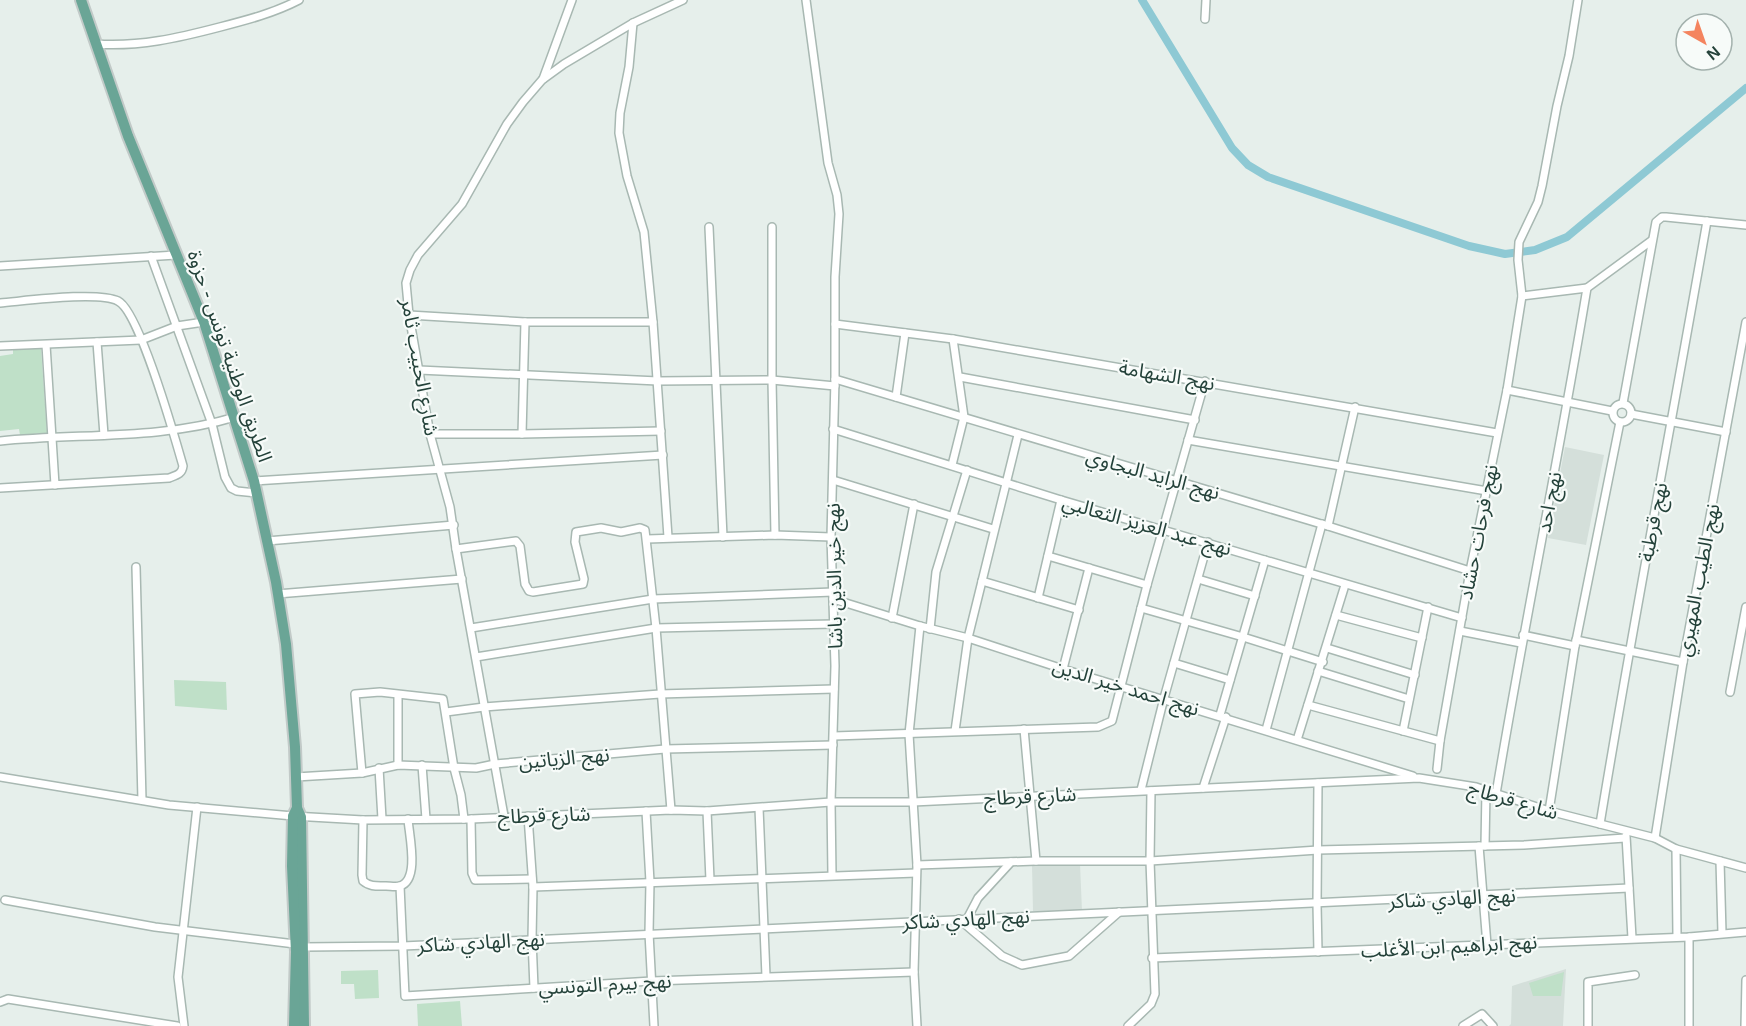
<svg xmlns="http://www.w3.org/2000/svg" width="1746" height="1026" font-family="Helvetica,'Noto Sans Arabic',sans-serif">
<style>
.built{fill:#d4dfda}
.green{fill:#bfe0c8}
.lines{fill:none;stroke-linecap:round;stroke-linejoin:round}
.canal{stroke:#8ec9d4;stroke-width:8}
.street-casing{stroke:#a8b8b2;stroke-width:10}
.primary-casing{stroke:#c2cac8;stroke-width:14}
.street{stroke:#fff;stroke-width:7}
.primary{stroke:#6aa596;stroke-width:10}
.labels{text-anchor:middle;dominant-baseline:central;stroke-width:4.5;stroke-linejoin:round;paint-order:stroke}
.street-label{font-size:20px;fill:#24423a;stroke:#f7fbf9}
</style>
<rect width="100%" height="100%" fill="#e6efeb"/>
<!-- built -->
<g class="built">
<polygon points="1565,447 1604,455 1586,545 1548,538"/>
<polygon points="1080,864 1082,911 1033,911 1032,865"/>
<polygon points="1566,969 1563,1026 1509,1026 1511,1024 1512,986"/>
</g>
<!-- green -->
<g class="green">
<polygon points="13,348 41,348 47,433 20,435 19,429 0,431 0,356 13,354"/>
<polygon points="174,680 226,682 227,710 175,706"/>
<polygon points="378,970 379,998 355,999 354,984 341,984 341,971"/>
<polygon points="1564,972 1561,996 1533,996 1529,983"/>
<polygon points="460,1001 462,1026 418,1026 417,1004"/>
</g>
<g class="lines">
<!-- canal -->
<polyline class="canal" points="1142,0 1232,148 1248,165 1268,177 1469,246 1505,254 1535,250 1567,237 1746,88"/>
<defs>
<g id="street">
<polyline points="806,0 828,163 837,195 839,214 835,277 835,379 831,537 835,666 831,802 832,875"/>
<polyline points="1205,19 1206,0"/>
<polyline points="633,23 629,67 620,113 619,133 627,176 644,232 653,322 668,537"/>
<path d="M96,44c43,3 82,-6 124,-17 27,-7 54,-14 79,-27"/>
<polyline points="543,79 572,0"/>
<polyline points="709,227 723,537"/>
<polyline points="772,227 772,380 775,535"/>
<polyline points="151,256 212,424 225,477 231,488 237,491 257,493"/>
<polyline points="0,266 176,255"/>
<polyline points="1522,296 1587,288"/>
<path d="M0,303c25,-2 98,-12 118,-2 21,10 57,137 65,165 -1,8 -6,9 -14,12l-169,10"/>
<polyline points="409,315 525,322 653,322"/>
<polyline points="835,324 953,339 1497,433"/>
<polyline points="97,342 104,435"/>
<polyline points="46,345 55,485"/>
<polyline points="0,346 141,340 177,326 204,322"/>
<polyline points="419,370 658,381 772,380 835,386"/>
<polyline points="960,377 1195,420"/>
<polyline points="835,379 1328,526 1470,571"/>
<polyline points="1507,390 1612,411"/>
<polyline points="896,397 905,333"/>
<polyline points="1623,403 1656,222 1662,217 1666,217 1746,225"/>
<circle cx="1622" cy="413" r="9"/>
<polyline points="1631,414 1726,432"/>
<polyline points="833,429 1061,500 1462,618"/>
<polyline points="430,434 522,434 661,431"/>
<polyline points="522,434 525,322"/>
<polyline points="1188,440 1487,491"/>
<path d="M0,441c78,-8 160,-1 235,-24"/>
<polyline points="952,465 964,417 953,339"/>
<polyline points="833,480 993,529"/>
<polyline points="254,481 663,455"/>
<polyline points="1328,526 1355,407"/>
<polyline points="647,539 775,535 831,537"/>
<polyline points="267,541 454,525"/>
<polyline points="456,549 516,541 520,546 525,584 529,591 533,592 583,584 584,579 575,542 576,532 601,528 621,532 640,528 645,530 656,628 671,810"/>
<polyline points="1048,556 1147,585"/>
<polyline points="136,567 142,800"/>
<polyline points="1198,579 1255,596"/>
<polyline points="982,581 1079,610"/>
<polyline points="277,594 462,579"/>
<polyline points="1038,598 1061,500"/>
<polyline points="833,599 920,626 968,638 1063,669 1413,776"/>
<polyline points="1141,608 1243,637 1323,662"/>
<polyline points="1336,615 1422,638"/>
<polyline points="892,618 914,504"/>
<polyline points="471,628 653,599 833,592"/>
<polyline points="930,629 936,572 967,470"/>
<polyline points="1460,631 1521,643"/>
<polyline points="1523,635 1575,646"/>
<polyline points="1576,640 1683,662"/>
<polyline points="1327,648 1415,675"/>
<polyline points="476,657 656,628 834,624"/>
<polyline points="1174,663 1230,680"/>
<polyline points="1063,669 1089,568"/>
<polyline points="1318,671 1409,699"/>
<polyline points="1730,692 1746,607"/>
<polyline points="398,696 398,765"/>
<polyline points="1308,705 1440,741"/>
<polyline points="446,712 484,707 660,694 834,689"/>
<polyline points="1220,715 1265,560"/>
<polyline points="1024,729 1036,861"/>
<polyline points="1266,730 1322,524"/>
<polyline points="955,731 968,638 1018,435"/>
<polyline points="1403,731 1428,607"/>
<polyline points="834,736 1098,727 1112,721 1147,585 1205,381"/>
<polyline points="1297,740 1345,585"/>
<polyline points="422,765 426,819"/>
<polyline points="379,768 382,819"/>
<polyline points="1437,769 1440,741 1470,571 1507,390 1522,296 1518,260 1519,242 1538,202 1542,186 1557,106 1569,56 1578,0"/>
<polyline points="362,773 355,694 380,692 443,699 454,768 461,795 464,819"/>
<polyline points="0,777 169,805 293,816 363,820 471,819 671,810 707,811 831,802 913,802 1419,778 1476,787 1549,811 1655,838 1676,849 1746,868"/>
<polyline points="296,777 362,773 398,765 476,768 495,764 665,749 833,745"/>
<polyline points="1203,788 1226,717"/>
<polyline points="1141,790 1164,698 1208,542"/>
<path d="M1496,794c28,-169 63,-337 91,-506l64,-47"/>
<polyline points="759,808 766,976"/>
<polyline points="646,811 650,882 649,933 654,1026"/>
<polyline points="707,811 710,880"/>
<polyline points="1549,811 1575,646 1620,422"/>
<polyline points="504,816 456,549 450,507 430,434 409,315 406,283 410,270 418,255 462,204 507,124 523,102 542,80 564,64 633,23 683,0"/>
<polyline points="528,816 533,887 532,939 534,988"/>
<polyline points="471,819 472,873 475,880 532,879"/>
<path d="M363,820l-1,55 1,6c7,6 14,5 23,5 4,0 10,1 14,0 20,-6 9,-51 8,-67"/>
<path d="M1600,824c33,-202 72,-402 107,-603"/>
<polyline points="1626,836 1632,938"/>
<polyline points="1655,838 1683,662 1746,322"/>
<polyline points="1479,846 1487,945"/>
<polyline points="1485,846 1486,790"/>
<polyline points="1676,849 1677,936"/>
<polyline points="1720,861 1722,933"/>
<polyline points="917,865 1036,861 1150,861 1318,850 1524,845 1625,838"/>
<polyline points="400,886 405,996 652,981 914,972"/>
<polyline points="533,887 916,873"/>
<polyline points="5,900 155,927 295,944"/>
<polyline points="959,919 1002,956 1022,965 1069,956 1119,912"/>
<polyline points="967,919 978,898 1011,862"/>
<polyline points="1689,937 1689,1026"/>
<polyline points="304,947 403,946 1629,888"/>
<polyline points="1318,952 1317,904 1318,783"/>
<polyline points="1152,958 1689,937 1746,932"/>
<polyline points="0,1002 8,999 177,1026"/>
<polyline points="184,1026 178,977 197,807"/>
<polyline points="917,1026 914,972 917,865 909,734 920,626"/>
<polyline points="1128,1026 1151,1004 1155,994 1150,861 1151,791"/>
<polyline points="1463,1026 1482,1014 1493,1026"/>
<polyline points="1588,1026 1588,982 1635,975"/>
<polyline points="1745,1026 1746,980"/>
</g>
<g id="primary">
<polyline points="81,0 128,136 204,322 254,481 276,582 286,644 295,747 297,808 301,817 304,1026"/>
<polyline points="294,1026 296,952 292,866 293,816 297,808"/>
</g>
</defs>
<!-- street casing -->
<use href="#street" class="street-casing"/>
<!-- primary casing -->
<use href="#primary" class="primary-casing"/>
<!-- street -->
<use href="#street" class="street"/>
<!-- primary -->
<use href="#primary" class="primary"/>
</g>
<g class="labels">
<!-- street labels -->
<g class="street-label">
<text transform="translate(230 356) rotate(71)">الطريق الوطنية تونس - حزوة</text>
<text transform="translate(420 367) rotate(80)">شارع الحبيب ثامر</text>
<text transform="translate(1167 375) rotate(10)">نهج الشهامة</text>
<text transform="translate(1153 474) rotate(16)">نهج الرايد البجاوي</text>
<text transform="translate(1549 502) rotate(-79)">نهج احد</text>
<text transform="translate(1653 522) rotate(-79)">نهج قرطبة</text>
<text transform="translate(1147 525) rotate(16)">نهج عبد العزيز الثعالبي</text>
<text transform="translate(1478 532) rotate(-79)">نهج فرحات حشاد</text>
<text transform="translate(834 576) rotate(-91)">نهج خير الدين باشا</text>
<text transform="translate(1698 580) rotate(-79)">نهج الطيب المهيري</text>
<text transform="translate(1126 687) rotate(17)">نهج احمد خير الدين</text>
<text transform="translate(564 758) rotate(-5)">نهج الزياتين</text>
<text transform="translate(1030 796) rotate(-3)">شارع قرطاج</text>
<text transform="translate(1513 800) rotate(16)">شارع قرطاج</text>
<text transform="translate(544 815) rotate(-2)">شارع قرطاج</text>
<text transform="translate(1452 898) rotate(-3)">نهج الهادي شاكر</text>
<text transform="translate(966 919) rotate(-3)">نهج الهادي شاكر</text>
<text transform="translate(481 942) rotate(-3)">نهج الهادي شاكر</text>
<text transform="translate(1449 946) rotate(-3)">نهج ابراهيم ابن الأغلب</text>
<text transform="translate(605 984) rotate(-3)">نهج بيرم التونسي</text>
</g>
</g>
<!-- north arrow -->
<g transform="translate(1704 42) rotate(140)"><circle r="28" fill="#f7fbf9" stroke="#a3b1ad" stroke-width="1.5"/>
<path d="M0-4.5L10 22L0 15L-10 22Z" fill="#f4845f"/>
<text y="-9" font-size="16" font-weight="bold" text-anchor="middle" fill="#24423a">N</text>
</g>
</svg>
